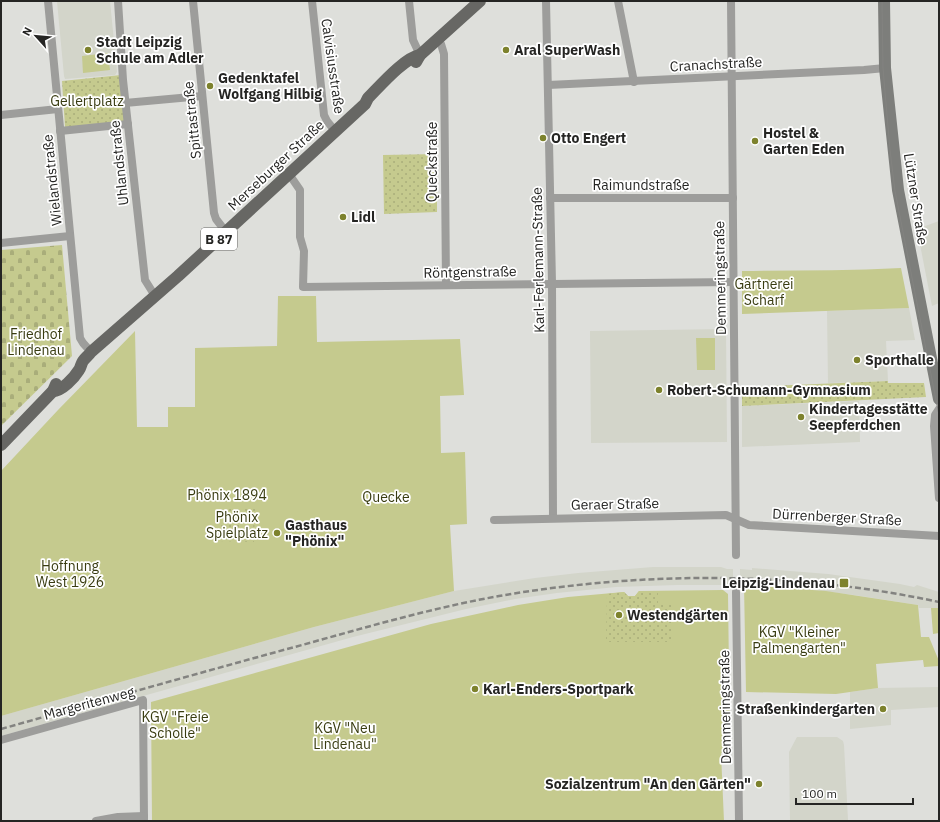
<svg xmlns="http://www.w3.org/2000/svg" width="940" height="822" font-family="'IBM Plex Sans',sans-serif">
<style>
.built{fill:#d3d5ca}
.green{fill:#c5ca8e}
.cemetery{fill:url(#cemetery-stones)}
.park{fill:url(#park-dots)}
.lines{fill:none;stroke-linecap:round;stroke-linejoin:round}
.street{stroke:#9d9d9b;stroke-width:8}
.secondary{stroke:#7d7e7b;stroke-width:12}
.primary{stroke:#676764;stroke-width:12}
.tram{stroke:#838380;stroke-width:1}
.rail{stroke:#838380;stroke-width:2.5;stroke-dasharray:6 3;stroke-linecap:butt}
.poi-dot{fill:#7d822d;stroke:#fff;stroke-width:1.5}
.labels{text-anchor:middle;dominant-baseline:central;stroke-width:3.5;stroke-linejoin:round;paint-order:stroke}
.shield{fill:#fff;stroke:#666665;stroke-width:1}
.shield-label{font-size:13px;font-weight:bold;fill:#252523}
.poi-label{font-size:14px;font-weight:bold;fill:#252523;stroke:#fff;text-anchor:start}
.street-label{font-size:14px;fill:#252523;stroke:#fff}
.park-label{font-size:14px;fill:#393c11;stroke:#fff}
</style>
<defs>
<pattern id="cemetery-stones" width="16" height="16" patternUnits="userSpaceOnUse"><rect width="16" height="16" fill="#c5ca8e"/><path d="M2 7V4a2 2 0 0 1 4 0v3zM10 15v-3a2 2 0 0 1 4 0v3z" fill="#a9ad7a"/></pattern>
<pattern id="park-dots" width="8" height="8" patternUnits="userSpaceOnUse"><rect width="8" height="8" fill="#c5ca8e"/><path d="M2 2h.1M6 6h.1" fill="none" stroke="#a9ad7a" stroke-width="1.8" stroke-linecap="round"/></pattern>
</defs>
<rect width="100%" height="100%" fill="#dedfdb"/>
<!-- built -->
<g class="built">
<polygon points="57,1 110,1 117,72 115,75 65,79 64,76"/>
<polygon points="939,221 939,303 932,306 917,229"/>
<polygon points="909,308 915,340 886,341 888,381 828,383 827,311"/>
<polygon points="726,329 727,442 591,443 590,331"/>
<polygon points="859,401 860,442 742,447 742,406"/>
<polygon points="653,567 721,567 727,569 733,569 733,582 727,585 677,585 616,587 557,593 515,599 466,609 353,637 1,736 1,716 314,627 454,591 535,578 578,573"/>
<polygon points="752,568 828,574 900,584 914,587 917,585 939,592 939,604 938,608 919,608 918,605 854,595 797,588 756,585 756,582 740,582 740,569 752,570"/>
<polygon points="939,687 939,707 891,710 891,725 850,729 850,692 878,688"/>
<polygon points="797,737 837,737 843,741 844,745 848,820 790,821 789,752"/>
</g>
<!-- green -->
<g class="green">
<polygon points="108,53 110,70 83,73 82,56"/>
<path d="M901,268l8,40 -167,6v-43c53,-1 106,0 159,-3z"/>
<polygon points="278,296 316,296 317,342 460,339 464,395 440,396 441,453 465,452 467,524 450,525 454,591 314,627 1,716 1,471 58,410 135,331 137,427 168,427 168,407 195,407 195,348 277,346"/>
<polygon points="696,338 715,338 715,370 697,370"/>
<polygon points="744,585 826,591 918,605 921,637 929,637 939,661 939,666 924,667 923,660 876,664 878,688 836,694 746,692"/>
<polygon points="723,590 728,594 730,751 721,753 724,821 152,821 151,702 431,624 518,605 568,597 624,592 628,596 635,596 639,591"/>
<polygon points="931,608 939,608 939,633 933,634"/>
</g>
<!-- cemetery -->
<polygon class="cemetery" points="62,245 72,356 1,426 1,250"/>
<!-- park -->
<g class="park">
<polygon points="121,75 125,121 65,127 62,81"/>
<polygon points="437,154 437,212 384,214 383,155"/>
<polygon points="888,381 888,383 924,383 926,397 742,406 742,387"/>
<polygon points="219,508 255,509 254,542 218,541"/>
<polygon points="639,591 658,591 658,604 673,605 671,642 606,642 607,594 624,592 628,596 635,596"/>
</g>
<g class="lines">
<!-- street -->
<g class="street">
<polyline points="48,1 80,338 83,343 91,352"/>
<polyline points="118,1 123,80 145,280 155,296"/>
<polyline points="193,1 214,213 216,219 226,232"/>
<polyline points="312,1 324,115 327,121 335,131"/>
<polyline points="409,1 413,40 420,55"/>
<polyline points="546,1 552,283 553,518"/>
<polyline points="618,1 634,82"/>
<polyline points="731,1 736,555"/>
<polyline points="437,40 441,44 444,54 446,285"/>
<polyline points="548,85 864,70 885,68"/>
<polyline points="125,103 202,96"/>
<polyline points="1,115 58,109"/>
<polyline points="60,131 128,124"/>
<polyline points="289,174 300,190 300,237 304,251 303,287 733,282"/>
<polyline points="550,198 733,198"/>
<polyline points="1,243 70,236"/>
<polyline points="939,409 935,415 934,426 939,498"/>
<polyline points="494,520 726,515 749,525 939,536"/>
<polyline points="736,592 739,821"/>
<polyline points="1,740 143,700 144,821"/>
<polyline points="96,821 118,817 144,816"/>
</g>
<!-- secondary -->
<polyline class="secondary" points="884,1 885,68 898,190 939,399"/>
<!-- primary -->
<g class="primary">
<polyline points="416,62 420,55 480,1"/>
<path d="M53,391c9,0 21,-13 26,-21 2,-3 2,-6 4,-9 2,-3 6,-6 8,-9l87,-76 187,-172 3,-6c12,-12 36,-40 52,-43"/>
<polyline points="1,445 53,391 56,384"/>
</g>
<!-- tram -->
<polyline class="tram" points="882,1 883,68 890,150 895,191 939,415"/>
<!-- rail -->
<path class="rail" d="M1,729c100,-28 201,-57 301,-84 65,-18 130,-37 197,-49 146,-25 295,-25 440,6"/>
</g>
<!-- markers -->
<g class="poi-dot">
<circle cx="88" cy="50" r="4"/>
<circle cx="506" cy="50" r="4"/>
<circle cx="210" cy="86" r="4"/>
<circle cx="543" cy="138" r="4"/>
<circle cx="755" cy="141" r="4"/>
<circle cx="343" cy="217" r="4"/>
<circle cx="857" cy="360" r="4"/>
<circle cx="659" cy="390" r="4"/>
<circle cx="801" cy="417" r="4"/>
<circle cx="277" cy="533" r="4"/>
<rect x="839" y="578" width="10" height="10" rx="2"/>
<circle cx="619" cy="615" r="4"/>
<circle cx="475" cy="689" r="4"/>
<circle cx="883" cy="709" r="4"/>
<circle cx="759" cy="784" r="4"/>
</g>
<g class="labels">
<!-- shield labels -->
<rect class="shield" x="201" y="228" width="36" height="22" rx="3"/>
<g class="shield-label">
<text x="219" y="239">B 87</text>
</g>
<!-- poi labels -->
<g class="poi-label">
<text x="96" y="42">Stadt Leipzig<tspan x="96" dy="16">Schule am Adler</tspan></text>
<text x="514" y="50">Aral SuperWash</text>
<text x="218" y="78">Gedenktafel<tspan x="218" dy="16">Wolfgang Hilbig</tspan></text>
<text x="763" y="133">Hostel &amp;<tspan x="763" dy="16">Garten Eden</tspan></text>
<text x="551" y="138">Otto Engert</text>
<text x="351" y="217">Lidl</text>
<text x="865" y="360">Sporthalle</text>
<text x="667" y="390">Robert-Schumann-Gymnasium</text>
<text x="809" y="409">Kindertagesstätte<tspan x="809" dy="16">Seepferdchen</tspan></text>
<text x="285" y="525">Gasthaus<tspan x="285" dy="16">"Phönix"</tspan></text>
<text x="835" y="583" text-anchor="end">Leipzig-Lindenau</text>
<text x="627" y="615">Westendgärten</text>
<text x="483" y="689">Karl-Enders-Sportpark</text>
<text x="875" y="709" text-anchor="end">Straßenkindergarten</text>
<text x="751" y="784" text-anchor="end">Sozialzentrum "An den Gärten"</text>
</g>
<!-- street labels -->
<g class="street-label">
<text transform="translate(716 64) rotate(-3)">Cranachstraße</text>
<text transform="translate(333 66) rotate(82)">Calvisiusstraße</text>
<text transform="translate(192 120) rotate(-96)">Spittastraße</text>
<text transform="translate(432 162) rotate(-90)">Queckstraße</text>
<text transform="translate(119 163) rotate(-96)">Uhlandstraße</text>
<text transform="translate(276 165) rotate(-43)">Merseburger Straße</text>
<text transform="translate(52 180) rotate(-96)">Wielandstraße</text>
<text x="641" y="185">Raimundstraße</text>
<text transform="translate(916 199) rotate(81)">Lützner Straße</text>
<text transform="translate(538 260) rotate(-91)">Karl-Ferlemann-Straße</text>
<text transform="translate(470 272) rotate(-1)">Röntgenstraße</text>
<text transform="translate(720 278) rotate(-91)">Demmeringstraße</text>
<text transform="translate(615 504) rotate(-1)">Geraer Straße</text>
<text transform="translate(837 517) rotate(3)">Dürrenberger Straße</text>
<text transform="translate(89 703) rotate(-15)">Margeritenweg</text>
<text transform="translate(725 707) rotate(-91)">Demmeringstraße</text>
</g>
<!-- park labels -->
<g class="park-label">
<text x="87" y="101">Gellertplatz</text>
<text x="764" y="284">Gärtnerei<tspan x="764" dy="16">Scharf</tspan></text>
<text x="36" y="334">Friedhof<tspan x="36" dy="16">Lindenau</tspan></text>
<text x="227" y="495">Phönix 1894</text>
<text x="386" y="497">Quecke</text>
<text x="237" y="517">Phönix<tspan x="237" dy="16">Spielplatz</tspan></text>
<text x="70" y="566">Hoffnung<tspan x="70" dy="16">West 1926</tspan></text>
<text x="799" y="632">KGV "Kleiner<tspan x="799" dy="16">Palmengarten"</tspan></text>
<text x="175" y="717">KGV "Freie<tspan x="175" dy="16">Scholle"</tspan></text>
<text x="345" y="728">KGV "Neu<tspan x="345" dy="16">Lindenau"</tspan></text>
</g>
</g>
<!-- border -->
<rect width="940" height="822" fill="none" stroke="#252523" stroke-width="4"/>
<!-- north arrow -->
<g transform="translate(36 36) rotate(297)" stroke="#ffffff" stroke-width="3" paint-order="stroke">
<path d="M0-3L7 15L0 10L-7 15Z" fill="#252523"/>
<text y="-6" font-size="11" font-weight="bold" text-anchor="middle" fill="#252523">N</text>
</g>
<!-- scale -->
<path d="M796 798v6h117v-6" fill="none" stroke="#252523" stroke-width="2"/>
<text x="802" y="798" font-size="12" fill="#252523" stroke="#ffffff" stroke-width="3" paint-order="stroke">100 m</text>
</svg>
